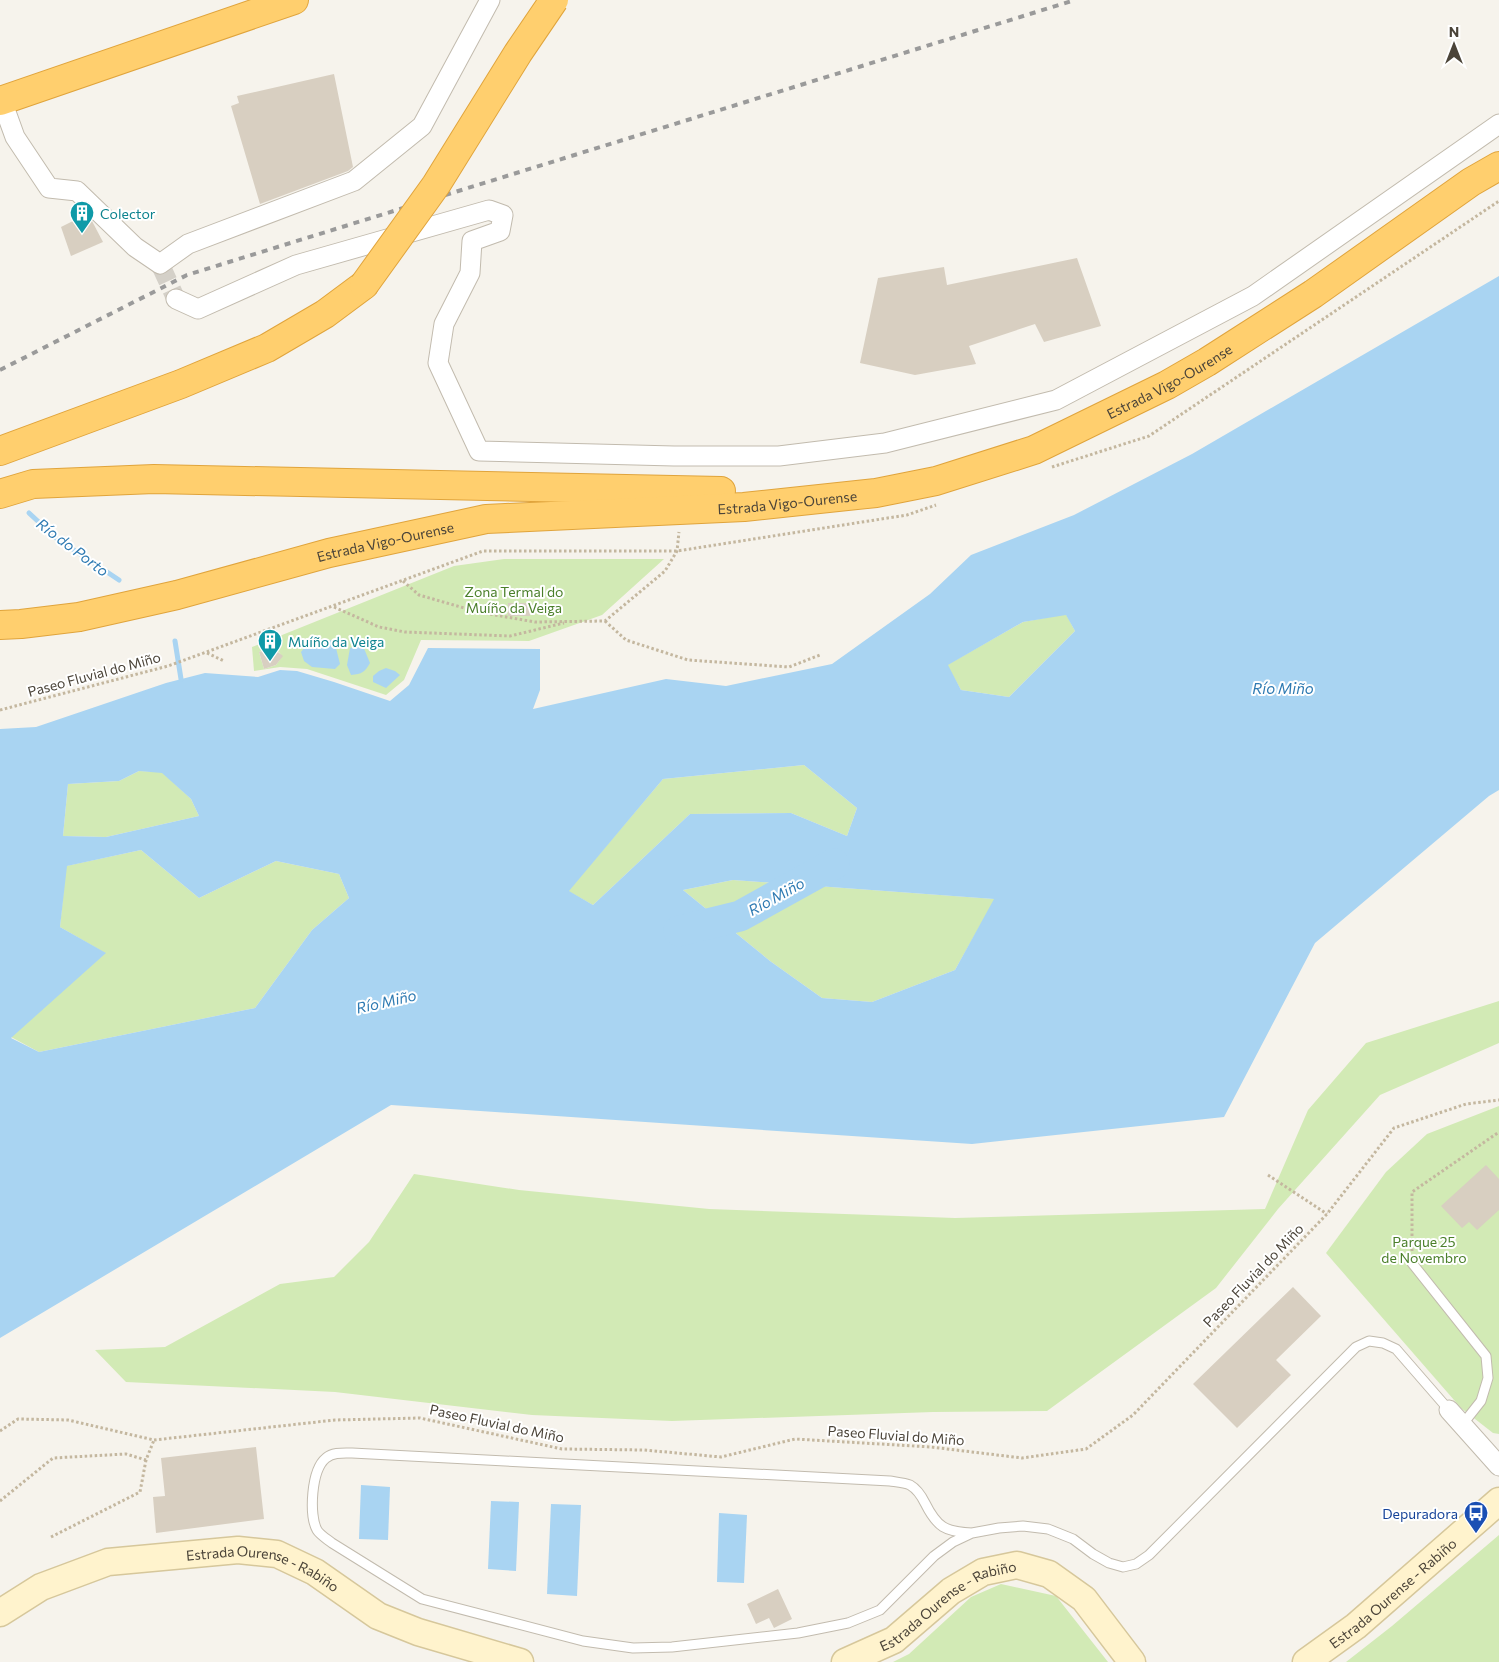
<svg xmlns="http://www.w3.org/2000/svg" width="1499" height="1662" font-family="Commissioner,sans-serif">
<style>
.green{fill:#d2eab5;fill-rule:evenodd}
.water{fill:#a9d4f2;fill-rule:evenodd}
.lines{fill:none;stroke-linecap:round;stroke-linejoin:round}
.stream{stroke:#a9d4f2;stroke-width:5}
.river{stroke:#a9d4f2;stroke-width:31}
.building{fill:#d8cfc1}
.street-tunnel{stroke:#d4d0c8;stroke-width:19;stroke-dasharray:19 9;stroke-linecap:butt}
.lane-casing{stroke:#c2bbae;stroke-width:11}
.street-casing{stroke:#c2bbae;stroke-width:21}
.secondary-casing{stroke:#d6c79b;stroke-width:29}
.highway-casing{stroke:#e0a43c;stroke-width:30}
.path{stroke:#c4b79f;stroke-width:3;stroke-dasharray:2.5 2.5;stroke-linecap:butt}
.lane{stroke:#fff;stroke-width:9}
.street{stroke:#fff;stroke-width:19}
.secondary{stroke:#fff3cd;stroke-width:26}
.highway{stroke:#ffcf6e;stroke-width:28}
.rail{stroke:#9a9a9a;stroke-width:4;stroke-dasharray:6 6;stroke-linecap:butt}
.highway-bridge-casing{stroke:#e0a43c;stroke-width:30;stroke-linecap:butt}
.highway-bridge{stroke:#ffcf6e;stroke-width:28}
.labels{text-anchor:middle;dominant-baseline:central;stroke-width:4;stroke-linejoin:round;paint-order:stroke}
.culture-label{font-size:14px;fill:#0d838f;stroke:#fff;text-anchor:start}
.street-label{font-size:14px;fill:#4b4439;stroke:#fff}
.park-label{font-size:14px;fill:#4a7f2a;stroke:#fff}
.transit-label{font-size:14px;fill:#164399;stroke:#fff;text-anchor:end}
.water-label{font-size:15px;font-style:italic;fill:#2e7ab2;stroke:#fff}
</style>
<rect width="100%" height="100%" fill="#f6f3ec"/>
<!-- green -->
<g class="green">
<path d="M504,559h160l-62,56 -73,26 -108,-1 -17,40 -18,15 -79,-26 -27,-2 -26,4 -2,-24 202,-81zM273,648l7,5 1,5 -5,7 -12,4 -5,-17z"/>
<polygon points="1066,614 1075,631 1009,697 961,690 947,665 1023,622"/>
<polygon points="804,765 857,808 847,836 791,813 690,814 593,905 568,891 663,779"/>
<polygon points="139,771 162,772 191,799 199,816 106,837 63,836 68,784 119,781"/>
<polygon points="141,850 199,898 276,861 339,874 349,898 312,930 255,1008 39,1052 11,1037 105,953 60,927 66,866"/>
<polygon points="733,880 995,899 955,970 872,1002 822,998 770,961 683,890"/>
<polygon points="1499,1001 1499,1043 1380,1095 1278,1209 1216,1288 1047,1411 933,1412 672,1421 532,1415 335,1392 126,1382 95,1350 165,1347 280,1284 334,1277 369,1242 414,1174 519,1190 709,1209 955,1218 1265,1209 1308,1110 1366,1043"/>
<polygon points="1499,1106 1499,1434 1493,1433 1461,1408 1326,1253 1386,1172 1427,1134"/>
<polygon points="1499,1535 1499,1662 1346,1662 1392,1626"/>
<polygon points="1001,1584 1056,1596 1108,1662 893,1662 909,1654 971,1597"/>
</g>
<!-- water -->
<g class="water">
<path d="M1499,276v514l-10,6 -174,147 -91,174 -252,27 -581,-39 -391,233v-609l36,-2 130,-44 39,-10 53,4 22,-7 17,1 37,11 56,19 19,-16 19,-37 112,1v41l-7,19 133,-30 60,7 106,-22 98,-70 41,-39 103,-40 118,-61zM1066,615l9,16 -66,66 -48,-7 -13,-25 75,-43zM804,765l53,43 -10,28 -56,-23 -101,1 -97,91 -24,-14 94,-112zM139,771l23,2 29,26 8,17 -93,21 -43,-1 5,-52 51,-3zM141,850l58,48 77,-37 63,13 10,24 -37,32 -57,78 -216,44 -28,-14 95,-85 -46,-26 7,-61zM733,880l261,19 -39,71 -83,32 -50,-4 -52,-37 -87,-71z"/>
<polygon points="334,640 340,664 335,669 312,667 304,661 301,652 309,642"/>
<path d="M363,646l7,17c-5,9 -8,11 -19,12l-4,-10 3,-17z"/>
<polygon points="386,668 395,671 400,675 386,688 373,682 373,676 379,671"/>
<polygon points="361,1485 390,1487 388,1540 359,1539"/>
<polygon points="491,1501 519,1502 516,1571 488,1569"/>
<polygon points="551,1504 581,1505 577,1596 547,1594"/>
<polygon points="719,1513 747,1515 744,1583 717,1582"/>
</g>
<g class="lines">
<!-- stream -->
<g class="stream">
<polyline points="29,513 56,538 119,580"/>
<polyline points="175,641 181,679"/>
</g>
<!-- river -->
<polyline class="river" points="679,931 740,916 834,864"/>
</g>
<!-- building -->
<g class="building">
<polygon points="334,74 353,167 348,171 260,204 231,106 239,103 237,96"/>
<polygon points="85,215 92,221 103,242 71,256 61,227"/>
<polygon points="1077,258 1101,326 1044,342 1035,324 969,346 976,364 915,375 860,363 878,278 944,267 947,285"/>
<rect x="508" y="603" width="22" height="13"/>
<polygon points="273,648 283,656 276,665 264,669 259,652"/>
<polygon points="1486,1165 1499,1179 1499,1210 1477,1230 1469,1222 1462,1228 1441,1206"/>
<polygon points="1293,1287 1321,1316 1276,1360 1291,1375 1237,1428 1193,1384"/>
<polygon points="256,1447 264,1519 156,1533 153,1497 165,1496 161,1458"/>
<polygon points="778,1589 792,1619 774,1628 769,1618 756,1624 747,1604"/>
</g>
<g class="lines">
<!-- street-tunnel -->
<polyline class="street-tunnel" points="160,264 176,299"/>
<defs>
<g id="lane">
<polyline points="1412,1263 1486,1356 1488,1378 1481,1401 1462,1425"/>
<path d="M972,1533c-27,-1 -35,-6 -47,-30 -3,-6 -8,-14 -15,-18 -5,-2 -14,-3 -20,-4l-538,-28c-9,0 -19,-1 -26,5 -15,12 -17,57 -9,72 3,5 10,9 15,13l90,56 161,42 50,7 39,-1 126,-14 50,-10 32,-13 54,-54 19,-14 19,-9 27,-5 24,-2 25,3 25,10 20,15 16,9 14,4 13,-3 13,-9 207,-208 13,-6 14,2 13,6 53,61"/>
</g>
<g id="street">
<polyline points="2,101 15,137 49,188 77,191 135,247 160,264 188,244 354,181 422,126 490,0"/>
<polyline points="176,299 198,309 296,265 489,210 503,215 500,231 472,241 470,273 444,324 438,363 479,451 674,456 779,456 885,443 1056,400 1253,296 1499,124"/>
<polyline points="1449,1410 1499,1466"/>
</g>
<g id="secondary">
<path id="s1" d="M0,1613l41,-26 67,-25 130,-12 39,4 38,18 63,44 40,16 102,30"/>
<path id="s2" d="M845,1662l49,-22 57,-49 32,-19 34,-7 32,9 35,25 48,63"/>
<path id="s3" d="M1306,1662l50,-36 143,-125"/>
</g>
<g id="highway">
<polyline points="0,101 294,0"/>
<polyline points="0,451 181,384 267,348 325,314 364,285"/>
<polyline points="0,494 33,484 154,479 721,491"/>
<path id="s4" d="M0,625l21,-1 58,-7 98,-22 152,-42 157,-34 258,-12 132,-14 60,-12 98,-31 133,-65 40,-23 106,-68 158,-112 28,-16"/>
</g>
</defs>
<!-- lane casing -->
<use href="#lane" class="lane-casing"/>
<!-- street casing -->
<use href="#street" class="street-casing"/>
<!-- secondary casing -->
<use href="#secondary" class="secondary-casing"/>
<!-- highway casing -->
<use href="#highway" class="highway-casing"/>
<!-- path -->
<g class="path">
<polyline points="1052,467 1149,436 1499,201"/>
<polyline points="403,581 419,595 478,612 535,622 605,621 665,571 677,551 679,532"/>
<polyline points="334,607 379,627 405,632 510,636 564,623"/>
<polyline points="605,621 626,640 688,660 789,667 820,655"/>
<polyline points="207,653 224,661"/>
<polyline points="0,710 168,666 483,551 677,551 907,515 936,505"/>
<polyline points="1268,1175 1327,1214"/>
<polyline points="1412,1251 1412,1192 1499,1132"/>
<polyline points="0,1431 18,1419 68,1420 154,1440 335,1420 420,1418 562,1449 644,1450 721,1457 795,1439 931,1447 1022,1458 1086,1449 1133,1415 1327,1214 1394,1128 1466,1104 1499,1100"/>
<polyline points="0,1501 53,1458 126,1454 146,1460 154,1440"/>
<polyline points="51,1537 140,1492 146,1460"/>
</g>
<!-- lane -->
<use href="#lane" class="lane"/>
<!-- street -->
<use href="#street" class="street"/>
<!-- secondary -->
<use href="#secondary" class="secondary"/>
<!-- highway -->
<use href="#highway" class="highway"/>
<!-- rail -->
<polyline class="rail" points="0,370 187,275 1075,0"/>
<defs>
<polyline id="highway-bridge" points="364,285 436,185 518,53 554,0"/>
</defs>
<!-- highway-bridge casing -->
<use href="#highway-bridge" class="highway-bridge-casing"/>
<!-- highway-bridge -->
<use href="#highway-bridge" class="highway-bridge"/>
</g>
<!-- icons -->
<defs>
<symbol id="building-pin" viewBox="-11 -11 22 30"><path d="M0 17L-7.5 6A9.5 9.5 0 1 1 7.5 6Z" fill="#0f9aa8" stroke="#fff"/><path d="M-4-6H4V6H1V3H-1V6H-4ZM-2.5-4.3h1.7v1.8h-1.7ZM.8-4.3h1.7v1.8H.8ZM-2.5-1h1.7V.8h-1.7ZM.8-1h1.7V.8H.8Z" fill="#fff"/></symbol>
<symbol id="bus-pin" viewBox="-11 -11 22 30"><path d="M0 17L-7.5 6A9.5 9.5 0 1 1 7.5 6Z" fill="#1a4fb4" stroke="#fff"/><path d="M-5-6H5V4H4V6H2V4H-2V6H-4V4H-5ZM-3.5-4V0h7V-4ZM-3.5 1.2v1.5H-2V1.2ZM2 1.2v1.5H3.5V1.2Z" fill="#fff"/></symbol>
</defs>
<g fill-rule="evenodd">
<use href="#building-pin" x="68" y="199" width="28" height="38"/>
<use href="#building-pin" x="256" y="627" width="28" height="38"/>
<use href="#bus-pin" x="1462" y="1499" width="28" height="38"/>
</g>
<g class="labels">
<!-- culture labels -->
<g class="culture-label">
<text x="100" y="213">Colector</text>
<text x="288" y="641">Muíño da Veiga</text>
</g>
<!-- street labels -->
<g class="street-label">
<text stroke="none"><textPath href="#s4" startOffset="1205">Estrada Vigo-Ourense</textPath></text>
<text stroke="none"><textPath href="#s4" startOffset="800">Estrada Vigo-Ourense</textPath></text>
<text stroke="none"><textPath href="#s4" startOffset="395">Estrada Vigo-Ourense</textPath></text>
<text transform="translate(94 674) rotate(-15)">Paseo Fluvial do Miño</text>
<text transform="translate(1253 1275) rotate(-46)">Paseo Fluvial do Miño</text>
<text transform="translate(497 1423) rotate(12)">Paseo Fluvial do Miño</text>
<text transform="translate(896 1435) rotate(4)">Paseo Fluvial do Miño</text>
<text stroke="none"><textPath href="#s1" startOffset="279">Estrada Ourense - Rabiño</textPath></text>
<text stroke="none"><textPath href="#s3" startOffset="111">Estrada Ourense - Rabiño</textPath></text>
<text stroke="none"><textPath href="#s2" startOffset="119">Estrada Ourense - Rabiño</textPath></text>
</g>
<!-- park labels -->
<g class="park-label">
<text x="514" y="591">Zona Termal do<tspan x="514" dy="16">Muíño da Veiga</tspan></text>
<text x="1424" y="1241">Parque 25<tspan x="1424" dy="16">de Novembro</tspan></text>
</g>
<!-- transit labels -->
<g class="transit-label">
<text x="1458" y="1513">Depuradora</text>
</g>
<!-- water labels -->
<g class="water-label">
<text transform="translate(73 547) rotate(37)">Río do Porto</text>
<text x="1283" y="688">Río Miño</text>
<text transform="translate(776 896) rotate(-29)">Río Miño</text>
<text transform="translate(386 1001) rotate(-13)">Río Miño</text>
</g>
</g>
<!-- north arrow -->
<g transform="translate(1454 45)" stroke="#ffffff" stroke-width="4" paint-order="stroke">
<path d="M0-4L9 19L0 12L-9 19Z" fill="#4b4439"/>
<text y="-8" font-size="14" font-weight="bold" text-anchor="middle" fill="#4b4439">N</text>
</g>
</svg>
